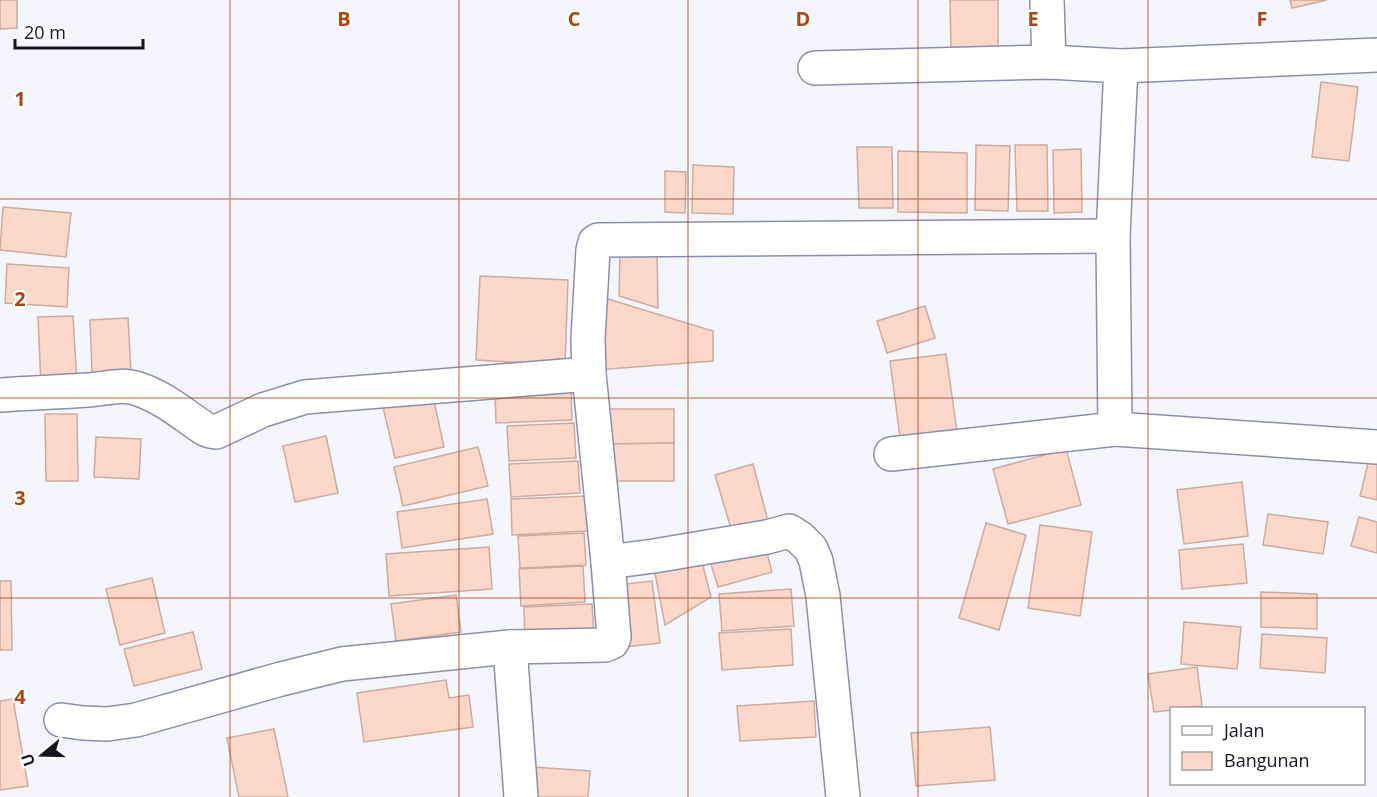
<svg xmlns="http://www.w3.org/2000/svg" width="1377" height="797" font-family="'Open Sans',sans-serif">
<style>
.building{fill:#fbd8ca;stroke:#cdab9e;stroke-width:1.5}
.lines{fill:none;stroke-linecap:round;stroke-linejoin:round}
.minor-casing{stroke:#8b8fad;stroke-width:36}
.minor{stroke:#fff;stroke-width:33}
.grid{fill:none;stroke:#aa4612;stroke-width:1.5;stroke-opacity:0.55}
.grid-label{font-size:20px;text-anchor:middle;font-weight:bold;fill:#aa4612;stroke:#fff;stroke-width:4.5;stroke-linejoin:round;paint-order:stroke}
</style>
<rect width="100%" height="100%" fill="#f5f6fd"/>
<!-- building -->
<g class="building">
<polygon points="0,0 17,0 17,28 0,29"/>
<polygon points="950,0 998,0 998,48 951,48"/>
<polygon points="1290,0 1327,0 1292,8"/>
<polygon points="1321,82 1358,87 1349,161 1312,157"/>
<polygon points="976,145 1010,146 1008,211 975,210"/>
<polygon points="1015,145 1047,145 1048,211 1017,211"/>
<polygon points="857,147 892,147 893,208 859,208"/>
<polygon points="1081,149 1082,212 1054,213 1053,150"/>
<polygon points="898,151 967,153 967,213 898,212"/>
<polygon points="693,165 734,167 733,214 692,213"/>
<polygon points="665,171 686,172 685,213 665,212"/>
<polygon points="3,207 71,213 66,257 0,250"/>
<polygon points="620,249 657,249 658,308 619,296"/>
<polygon points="7,264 69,268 67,307 5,303"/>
<polygon points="480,276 568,280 565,365 476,360"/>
<polygon points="598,296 713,331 713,361 596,370"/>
<polygon points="925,306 935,338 887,353 877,321"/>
<polygon points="73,316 77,384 41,385 38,317"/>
<polygon points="128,318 131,372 92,373 90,320"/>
<polygon points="946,354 958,438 901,445 890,361"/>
<polygon points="571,387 572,420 496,423 495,391"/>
<polygon points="432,392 444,447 395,458 382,403"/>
<polygon points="608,409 674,409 674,443 609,444"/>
<polygon points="45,414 77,414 78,481 46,481"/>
<polygon points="574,423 576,458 509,461 507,426"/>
<polygon points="326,436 338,493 295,502 283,446"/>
<polygon points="96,437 141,439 139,479 94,477"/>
<polygon points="674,443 674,481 609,481 609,444"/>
<polygon points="478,447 488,486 403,506 394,467"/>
<polygon points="1066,449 1081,505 1008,524 993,469"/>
<polygon points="1369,459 1377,460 1377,500 1360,496"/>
<polygon points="578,461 580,493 511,497 509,464"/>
<polygon points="753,464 769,525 733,535 715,475"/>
<polygon points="1242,482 1248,536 1184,544 1177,490"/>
<polygon points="587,496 588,531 512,535 511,499"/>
<polygon points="487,499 493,534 402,548 397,512"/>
<polygon points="1268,514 1328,522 1323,554 1263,545"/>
<polygon points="1359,517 1377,522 1377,553 1351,546"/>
<polygon points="986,523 1026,535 999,630 959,618"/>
<polygon points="1040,525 1092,532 1080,616 1028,608"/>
<polygon points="584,533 586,565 520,568 518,536"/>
<polygon points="1243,544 1247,583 1182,589 1179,550"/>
<polygon points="765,545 772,572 718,587 710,561"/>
<polygon points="489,547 492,589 389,596 386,554"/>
<polygon points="701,558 711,597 665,625 654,568"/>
<polygon points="583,566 585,602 521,606 519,569"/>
<polygon points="152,578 165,633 120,645 106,589"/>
<polygon points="0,581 11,581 12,650 0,650"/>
<polygon points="652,581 660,643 625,647 617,585"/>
<polygon points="791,589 794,626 722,631 719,594"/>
<polygon points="1261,592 1317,594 1317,629 1261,627"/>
<polygon points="456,595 461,632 396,641 391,604"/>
<polygon points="592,604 594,636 525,640 524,607"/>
<polygon points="1184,622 1241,627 1237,669 1181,664"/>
<polygon points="791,629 793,665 722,670 719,633"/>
<polygon points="193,632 202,669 134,686 124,649"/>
<polygon points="1262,634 1327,638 1325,673 1260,668"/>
<polygon points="1197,667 1202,706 1172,708 1172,710 1154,712 1148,674"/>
<polygon points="446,680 449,698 469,695 473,727 364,742 357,693"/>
<polygon points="13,699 28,786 0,790 0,701"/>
<polygon points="814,701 816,737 740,741 737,706"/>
<polygon points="990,727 995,780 916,786 911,733"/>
<polygon points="274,729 288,797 239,797 227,738"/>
<polygon points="533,767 590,771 588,797 531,797"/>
</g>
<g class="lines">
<defs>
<g id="minor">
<polyline points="1047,0 1049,62"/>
<polyline points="1121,66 1377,55"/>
<polyline points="815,68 1049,62 1121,66 1113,236 1115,429"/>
<path d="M0,395c29,-2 59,-3 88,-5 17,-1 33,-7 50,-1 25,8 46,26 67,40l5,2 6,1 47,-22 42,-13 284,-23"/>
<polyline points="891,454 1115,429 1377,447"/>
<polyline points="608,562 654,556 767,537 789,531 800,538 811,549 816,561 823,596 843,797"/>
<polyline points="510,647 521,797"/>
<polyline points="61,720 83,723 107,724 136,720 281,679 342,664 510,647 605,645 612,642 614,637 608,562 589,374 588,339 593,250 595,242 598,240 1113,236"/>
</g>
</defs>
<!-- minor casing -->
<use href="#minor" class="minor-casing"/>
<!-- minor -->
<use href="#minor" class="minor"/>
</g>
<!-- grid -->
<path class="grid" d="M230,0v797M459,0v797M688,0v797M918,0v797M1148,0v797M0,199h1377M0,398h1377M0,598h1377"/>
<g class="grid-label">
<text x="344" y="26">B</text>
<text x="574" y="26">C</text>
<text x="803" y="26">D</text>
<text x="1033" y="26">E</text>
<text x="1262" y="26">F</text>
<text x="20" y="106">1</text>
<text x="20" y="306">2</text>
<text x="20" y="505">3</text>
<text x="20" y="704">4</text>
</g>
<!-- legend -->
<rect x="1170" y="707" width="195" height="78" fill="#ffffff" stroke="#a1a2a6" stroke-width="1.5"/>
<rect x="1182" y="726" width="30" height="9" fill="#ffffff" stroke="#a1a2a6" stroke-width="1.5"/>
<text x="1224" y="737" font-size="18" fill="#151621">Jalan</text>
<rect x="1182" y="752" width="30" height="18" fill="#fbd8ca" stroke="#a1a2a6" stroke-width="1.5"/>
<text x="1224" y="767" font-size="18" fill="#151621">Bangunan</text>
<!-- north arrow -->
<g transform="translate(42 755) rotate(251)" stroke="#ffffff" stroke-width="4.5" paint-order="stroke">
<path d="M0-4.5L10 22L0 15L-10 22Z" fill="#151621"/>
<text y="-9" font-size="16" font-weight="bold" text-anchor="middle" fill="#151621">U</text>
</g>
<!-- scale -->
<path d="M15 39v9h128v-9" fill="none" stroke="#151621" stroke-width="3"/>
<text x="24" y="39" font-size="18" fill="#151621" stroke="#ffffff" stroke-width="4.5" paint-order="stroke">20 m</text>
</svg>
